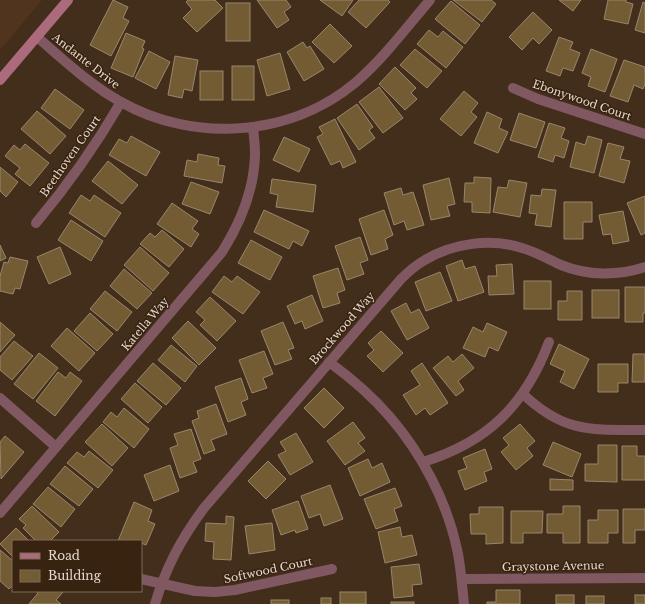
<svg xmlns="http://www.w3.org/2000/svg" width="645" height="604" font-family="'Libre Baskerville',serif">
<style>
.built{fill:#50341d}
.building{fill:#735b34;stroke:#98876c}
.lines{fill:none;stroke-linecap:round;stroke-linejoin:round}
.minor{stroke:#805862;stroke-width:10}
.secondary{stroke:#ab6b7c;stroke-width:10}
.labels{text-anchor:middle;dominant-baseline:central;stroke-width:3;stroke-linejoin:round;paint-order:stroke}
.street-label{font-size:11px;fill:#e6d7cc;stroke:#382311}
</style>
<rect width="100%" height="100%" fill="#432d1b"/>
<!-- built -->
<polygon class="built" points="0,0 42,0 0,50"/>
<!-- building -->
<g class="building">
<polygon points="113,0 128,7 123,18 129,21 111,56 90,45"/>
<polygon points="188,0 215,0 223,8 197,32 183,18 192,9 186,2"/>
<polygon points="257,0 286,0 291,7 284,12 289,20 277,28"/>
<polygon points="320,0 353,0 342,16"/>
<polygon points="359,0 388,0 390,2 366,28 348,12"/>
<polygon points="453,0 491,0 496,4 482,22"/>
<polygon points="559,0 581,0 573,11"/>
<polygon points="608,0 626,0 626,2 633,4 628,24 604,19"/>
<polygon points="451,1 480,25 465,44 435,19"/>
<polygon points="643,2 645,3 645,33 635,30"/>
<rect x="226" y="3" width="24" height="38"/>
<polygon points="533,12 552,30 539,44 533,38 522,50 509,37"/>
<polygon points="330,24 352,46 334,63 312,42"/>
<polygon points="429,30 438,37 443,31 463,47 446,68 417,44"/>
<polygon points="126,33 145,41 142,48 144,49 133,77 111,68"/>
<polygon points="559,37 573,42 570,49 580,53 573,71 563,68 560,76 546,71"/>
<polygon points="303,42 307,48 310,46 324,69 304,81 287,52"/>
<polygon points="415,49 442,71 427,88 400,65"/>
<polygon points="591,49 617,59 605,92 588,86 591,77 582,73"/>
<polygon points="149,51 170,62 156,89 135,78"/>
<polygon points="280,53 290,89 267,96 257,60"/>
<polygon points="175,56 198,60 192,91 184,89 182,98 168,95"/>
<polygon points="624,60 645,67 645,84 643,89 634,85 628,102 610,96"/>
<rect x="232" y="66" width="22" height="34"/>
<polygon points="395,67 416,88 411,93 417,99 405,110 379,84"/>
<rect x="200" y="71" width="23" height="29"/>
<polygon points="379,87 403,118 383,133 359,102"/>
<polygon points="55,89 84,110 70,129 41,108"/>
<polygon points="464,91 478,103 471,112 477,117 461,136 440,119"/>
<polygon points="357,104 373,127 369,130 375,138 359,150 337,118"/>
<polygon points="37,111 66,136 50,154 21,129"/>
<polygon points="487,112 502,119 499,128 508,132 498,153 474,143"/>
<polygon points="519,113 545,122 536,148 510,140"/>
<polygon points="335,119 356,162 343,168 340,161 331,165 317,137 323,134 319,127"/>
<polygon points="549,123 565,128 561,138 569,141 564,158 555,155 553,162 538,157"/>
<polygon points="131,136 160,152 146,176 109,155 119,139 127,143"/>
<polygon points="588,136 602,140 594,173 570,167 576,142 585,145"/>
<polygon points="284,137 310,149 299,172 273,160"/>
<polygon points="608,143 624,147 620,159 630,161 624,183 599,176"/>
<polygon points="25,144 49,163 30,186 15,174 20,168 5,156 14,145 20,150"/>
<polygon points="198,154 219,158 218,165 225,166 222,183 184,176 187,160 197,162"/>
<polygon points="108,161 138,185 122,204 92,181"/>
<polygon points="0,167 18,182 6,197 0,191"/>
<polygon points="474,177 491,178 490,213 472,212 472,202 464,202 465,183 474,183"/>
<polygon points="449,178 455,204 447,206 450,216 431,220 423,185"/>
<polygon points="272,179 316,185 313,212 276,207 278,195 270,193"/>
<polygon points="509,180 527,183 520,217 493,212 498,187 507,188"/>
<polygon points="191,182 219,192 210,214 182,204"/>
<polygon points="401,188 403,195 413,192 424,225 407,230 404,221 394,225 384,193"/>
<polygon points="542,189 556,190 551,227 535,225 537,214 529,213 531,195 541,196"/>
<polygon points="81,195 90,201 94,195 121,213 105,237 69,213"/>
<polygon points="645,196 645,233 641,235 627,203"/>
<polygon points="564,202 592,202 592,222 583,222 583,239 564,239"/>
<polygon points="172,203 198,221 192,229 199,234 191,247 157,224"/>
<polygon points="264,210 309,231 302,246 293,241 289,249 254,232"/>
<polygon points="384,210 393,235 385,239 388,249 371,255 359,219"/>
<polygon points="623,211 629,241 613,244 611,234 603,235 599,215"/>
<polygon points="71,220 103,241 91,261 58,240"/>
<polygon points="162,230 184,249 169,267 140,244 150,233 155,237"/>
<polygon points="360,237 368,260 360,263 364,274 347,280 335,246"/>
<polygon points="251,240 282,257 270,280 238,263"/>
<polygon points="0,245 6,258 0,261"/>
<polygon points="60,247 71,274 49,284 37,257"/>
<polygon points="140,247 169,273 153,291 124,265"/>
<polygon points="10,257 28,261 20,289 15,288 13,294 0,291 0,276 4,262 8,263"/>
<polygon points="462,260 465,269 475,266 484,292 458,301 446,266"/>
<polygon points="512,264 514,294 489,295 488,276 497,276 496,265"/>
<polygon points="338,268 345,290 337,293 340,303 323,308 313,276"/>
<polygon points="124,269 152,293 137,309 110,286"/>
<polygon points="440,272 452,301 426,311 415,282"/>
<polygon points="224,276 232,282 237,276 260,292 243,314 212,292"/>
<rect x="524" y="281" width="27" height="28"/>
<polygon points="625,287 645,287 645,313 643,313 643,322 625,322"/>
<rect x="592" y="290" width="27" height="28"/>
<polygon points="105,291 132,312 117,331 90,309"/>
<polygon points="567,291 582,291 582,320 558,320 558,301 567,301"/>
<polygon points="312,295 323,321 305,329 302,321 295,324 287,306"/>
<polygon points="210,297 236,321 217,341 200,325 205,320 196,312"/>
<polygon points="406,303 411,313 419,309 429,328 407,340 391,311"/>
<polygon points="90,313 113,334 97,351 74,331"/>
<polygon points="188,321 216,348 199,365 172,338"/>
<polygon points="0,322 15,335 0,352"/>
<polygon points="283,322 294,348 288,350 292,359 275,365 261,331"/>
<polygon points="487,323 507,332 498,351 489,347 485,357 463,348 473,327 483,332"/>
<polygon points="67,328 95,353 79,371 51,346"/>
<polygon points="381,331 403,353 383,372 367,356 374,350 368,343"/>
<polygon points="14,341 33,356 12,380 0,370 0,357"/>
<polygon points="559,344 589,359 574,389 560,382 565,371 550,364"/>
<polygon points="171,345 197,366 185,382 158,360"/>
<polygon points="264,351 273,374 263,378 267,388 252,393 239,360"/>
<polygon points="39,353 58,368 33,399 14,384"/>
<polygon points="462,354 474,368 458,381 464,390 456,396 433,368 448,356 453,362"/>
<polygon points="633,354 645,354 645,382 632,382"/>
<polygon points="153,363 181,388 166,405 137,381"/>
<polygon points="422,363 448,403 430,415 425,408 416,415 403,395 420,385 411,371"/>
<polygon points="598,364 628,364 628,383 618,383 618,392 598,392"/>
<polygon points="58,372 66,378 70,372 82,381 55,416 36,401"/>
<polygon points="241,378 248,399 241,402 246,415 228,422 215,387"/>
<polygon points="135,383 162,407 148,423 121,399"/>
<polygon points="324,388 344,408 324,428 304,408"/>
<polygon points="216,404 227,434 211,440 215,450 204,454 192,421 199,418 197,411"/>
<polygon points="124,408 149,429 134,448 103,422 111,412 117,417"/>
<polygon points="353,422 365,438 358,443 365,451 345,465 327,441"/>
<polygon points="102,424 128,448 112,466 85,442"/>
<polygon points="520,424 535,441 527,448 533,456 516,470 501,452 509,445 503,438"/>
<polygon points="191,429 201,459 193,462 197,472 180,478 170,448 178,445 174,434"/>
<polygon points="296,433 313,462 290,475 278,455 286,451 280,442"/>
<polygon points="5,436 24,452 1,479 0,442"/>
<polygon points="553,442 581,454 572,477 543,465"/>
<polygon points="598,445 617,445 617,482 585,481 585,464 598,464"/>
<polygon points="622,446 637,446 637,456 645,456 645,480 622,480"/>
<polygon points="485,449 492,469 484,472 487,481 465,490 458,471 467,468 463,458"/>
<polygon points="89,451 113,470 98,488 67,463 77,452 84,457"/>
<polygon points="368,459 372,468 382,463 390,482 360,496 348,468"/>
<polygon points="268,461 286,479 266,499 248,481"/>
<polygon points="170,465 179,491 154,501 144,475"/>
<polygon points="65,466 93,489 79,506 50,484"/>
<polygon points="550,479 573,480 573,490 550,490"/>
<polygon points="330,485 343,519 324,526 320,514 309,518 301,496"/>
<polygon points="48,487 75,509 61,527 33,504"/>
<polygon points="395,488 402,506 394,509 398,521 376,529 364,499"/>
<polygon points="298,501 308,529 296,533 295,530 281,535 272,510"/>
<polygon points="134,502 152,510 148,521 155,524 146,545 141,543 141,541 118,541"/>
<polygon points="32,506 59,532 50,541 36,541 23,528 26,525 19,519"/>
<polygon points="563,506 580,506 580,543 563,543 563,533 547,533 547,514 563,514"/>
<polygon points="479,507 503,507 503,543 486,544 486,534 471,534 470,514 479,514"/>
<polygon points="623,509 645,509 645,530 635,530 635,543 623,543"/>
<polygon points="598,510 618,510 618,533 608,533 608,543 588,543 588,520 598,520"/>
<polygon points="511,511 543,511 542,533 523,533 523,543 511,543"/>
<polygon points="226,516 234,517 231,560 213,559 214,542 205,541 206,523 226,524"/>
<polygon points="272,523 275,550 249,554 245,526"/>
<polygon points="400,527 402,537 412,535 417,555 385,563 378,532"/>
<polygon points="16,528 29,541 13,541 13,557 0,544"/>
<polygon points="0,550 13,561 13,585 9,589 0,581"/>
<polygon points="419,564 422,584 412,585 413,596 394,598 391,567"/>
<polygon points="496,590 520,590 520,604 487,604 487,602 496,602"/>
<polygon points="36,591 64,591 56,600 61,604 29,604 38,593"/>
<rect x="340" y="592" width="26" height="12"/>
<rect x="556" y="595" width="18" height="9"/>
<rect x="635" y="595" width="10" height="9"/>
<rect x="586" y="596" width="18" height="8"/>
<rect x="321" y="598" width="10" height="6"/>
<rect x="271" y="600" width="18" height="4"/>
<rect x="391" y="602" width="23" height="2"/>
</g>
<g class="lines">
<!-- minor -->
<g class="minor">
<path d="M37,37c27,23 53,48 84,65 72,41 169,35 234,-19 28,-24 51,-55 75,-83"/>
<polyline points="513,88 538,99 645,134"/>
<path d="M36,223c32,-38 60,-78 85,-121"/>
<path d="M329,362c22,16 43,34 61,55 32,37 57,85 67,132 4,18 5,37 7,55"/>
<path d="M523,394c41,39 68,36 122,36"/>
<polyline points="0,398 56,447"/>
<path d="M423,462c65,-20 102,-57 126,-120"/>
<path d="M0,513l222,-261c19,-30 32,-61 33,-97 0,-9 -1,-19 -2,-28"/>
<polyline points="141,579 195,591 215,592 235,590 332,569"/>
<polyline points="462,579 645,578"/>
<path d="M155,604c11,-37 26,-65 49,-96l197,-229c7,-7 15,-14 24,-19 28,-17 66,-22 97,-12 14,4 26,11 39,17 27,11 57,11 84,2"/>
</g>
<!-- secondary -->
<polyline class="secondary" points="0,80 68,0"/>
</g>
<g class="labels">
<!-- street labels -->
<g class="street-label">
<text transform="translate(86 61) rotate(38)">Andante Drive</text>
<text transform="translate(582 100) rotate(19)">Ebonywood Court</text>
<text transform="translate(70 156) rotate(-55)">Beethoven Court</text>
<text transform="translate(145 324) rotate(-50)">Katella Way</text>
<text transform="translate(342 328) rotate(-49)">Brockwood Way</text>
<text transform="translate(553 566) rotate(-1)">Graystone Avenue</text>
<text transform="translate(268 570) rotate(-12)">Softwood Court</text>
</g>
</g>
<!-- legend -->
<rect x="12" y="540" width="130" height="52" fill="#382311" stroke="#7e6b5c"/>
<rect x="20" y="553" width="20" height="6" fill="#ab6b7c" stroke="#7e6b5c"/>
<text x="48" y="560" font-size="12" fill="#e6d7cc">Road</text>
<rect x="20" y="570" width="20" height="12" fill="#735b34" stroke="#7e6b5c"/>
<text x="48" y="580" font-size="12" fill="#e6d7cc">Building</text>
</svg>
